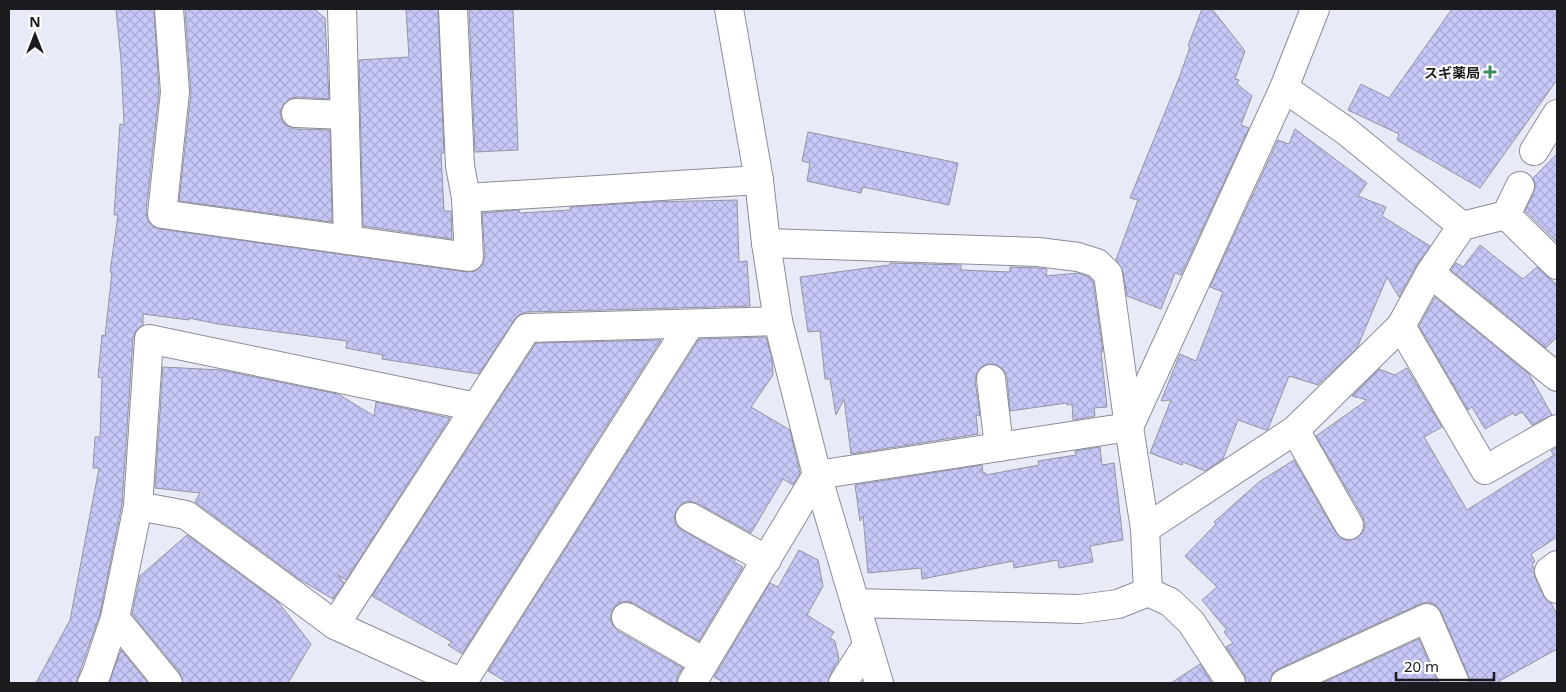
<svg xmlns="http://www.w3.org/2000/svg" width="1566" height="692" font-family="'Noto Sans','Noto Sans JP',sans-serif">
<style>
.building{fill:url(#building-cross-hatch);stroke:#9495a1}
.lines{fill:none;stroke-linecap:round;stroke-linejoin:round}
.minor-casing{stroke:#8c8c99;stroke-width:30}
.minor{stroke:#fff;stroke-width:28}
.poi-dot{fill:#3d8e5f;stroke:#fff;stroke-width:2}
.labels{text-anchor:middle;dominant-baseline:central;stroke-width:4;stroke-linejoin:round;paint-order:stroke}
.poi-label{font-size:14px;font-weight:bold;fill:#1b1b20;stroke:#fff;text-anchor:end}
</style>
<defs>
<pattern id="building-cross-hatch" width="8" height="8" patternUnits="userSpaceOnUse" patternTransform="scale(1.25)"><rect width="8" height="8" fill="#c7c7f8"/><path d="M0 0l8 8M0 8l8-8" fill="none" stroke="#aaaad4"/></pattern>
</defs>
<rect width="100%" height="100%" fill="#e9eaf8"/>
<!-- building -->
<g class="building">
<polygon points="116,9 154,9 159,92 146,212 148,221 153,227 160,229 467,272 476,271 483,264 485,256 482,213 519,210 520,213 570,210 570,207 651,202 737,200 739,262 747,261 750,306 526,312 519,315 514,320 479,374 382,359 383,355 346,348 347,341 218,324 189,318 189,320 143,314 143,325 136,330 133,338 122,504 100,614 76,683 36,683 70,620 99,468 93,468 95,437 100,437 102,378 98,377 102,335 105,336 112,273 110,272 118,215 114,215 120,124 124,125 121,60"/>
<polygon points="185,9 314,9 325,18 329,99 297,97 289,99 283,105 280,113 282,121 288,126 295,129 330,130 332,222 179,201 191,93"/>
<polygon points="406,9 438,9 444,153 441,153 444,211 451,211 452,239 363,226 359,60 409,57"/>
<polygon points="469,9 513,9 518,150 475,152"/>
<polygon points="1202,9 1212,9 1245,51 1235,79 1239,80 1237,84 1252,96 1241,125 1249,128 1181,275 1175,273 1161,309 1127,296 1123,272 1116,260 1138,200 1130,198 1179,78 1190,47 1188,46"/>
<polygon points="1452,9 1557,9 1557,80 1480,188 1397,140 1399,134 1348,110 1361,84 1389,98"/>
<polygon points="1295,129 1367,183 1358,196 1386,207 1382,216 1430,246 1416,266 1399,297 1387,277 1357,348 1318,385 1289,376 1268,429 1266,430 1238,420 1223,459 1205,471 1183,462 1182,465 1150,453 1171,400 1161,401 1180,354 1196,361 1223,292 1210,287 1278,140 1289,144"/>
<polygon points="808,132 958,163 949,205 863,187 861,193 807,181 810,163 802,161"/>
<polygon points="1557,154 1557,242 1525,211 1534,192 1536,185 1533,178"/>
<polygon points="1480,245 1523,279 1537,267 1557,285 1557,337 1546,348 1451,270 1456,263 1463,267"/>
<polygon points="890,263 961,265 961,270 1010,272 1010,267 1037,268 1047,269 1046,276 1078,273 1089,277 1093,281 1103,352 1101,352 1107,407 1094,408 1095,416 1073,420 1072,404 1067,405 1067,403 1010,411 1007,377 1004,370 997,365 989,364 981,367 977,373 975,381 980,415 976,416 978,434 851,454 844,399 836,415 830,379 825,379 820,331 808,332 800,277 890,265"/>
<polygon points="1435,297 1529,374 1552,415 1532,425 1522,412 1515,416 1513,413 1485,429 1472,407 1468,410 1419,326"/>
<polygon points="766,337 772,359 773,375 751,407 790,430 800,473 793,485 783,479 751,533 697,503 689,501 682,503 677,509 674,518 676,525 682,530 735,560 734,562 743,567 699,641 633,603 626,601 619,603 613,609 610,617 612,624 618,631 683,668 678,675 676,683 508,683 488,671 699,339"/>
<polygon points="661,340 462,654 448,645 452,642 372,596 536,343"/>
<polygon points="163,367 221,370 338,394 374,416 376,402 450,418 346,580 338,575 344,583 333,599 299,579 195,502 200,493 155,488"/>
<polygon points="1407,368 1442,427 1424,437 1467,510 1554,455 1551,451 1557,447 1557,537 1531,554 1535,562 1532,564 1534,569 1535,577 1543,595 1547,601 1551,603 1557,615 1557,649 1496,683 1470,683 1469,677 1441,612 1436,605 1428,602 1420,604 1278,669 1272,674 1270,683 1246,683 1244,674 1226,647 1233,643 1224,632 1227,630 1202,600 1217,587 1185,556 1216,524 1214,522 1259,482 1294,460 1336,533 1342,539 1348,541 1357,538 1363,532 1365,526 1363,517 1316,436 1367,400 1352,396 1379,369 1395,375"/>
<polygon points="1100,447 1102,465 1114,463 1123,540 1090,546 1093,562 1059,568 1058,560 1014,568 1013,561 922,579 921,568 868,573 863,516 860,521 855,485 982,465 983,473 986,473 986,475 1039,465 1038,461 1076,455 1075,451"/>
<polygon points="187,535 278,602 311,644 288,683 183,683 180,673 132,614 140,576"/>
<polygon points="799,550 818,560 823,586 807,615 834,632 830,638 835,641 839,659 830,675 828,683 724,683 714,677 770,583 778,587"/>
<polygon points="1419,639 1438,683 1322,683"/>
<polygon points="121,650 148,683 109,683"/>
<polygon points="1200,664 1212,683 1171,683"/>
</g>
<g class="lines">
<defs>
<g id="minor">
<polyline points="169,9 175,92 162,214 469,257 466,198 460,166 453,9"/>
<polyline points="342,9 348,240"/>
<polyline points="729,9 759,180 766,243 778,321 817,475 879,683"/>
<polyline points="1284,88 1346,131 1462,226"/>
<polyline points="296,113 345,115"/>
<polyline points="1534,151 1557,114"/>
<polyline points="466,198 759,180"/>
<polyline points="1506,215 1557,265"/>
<polyline points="766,243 1038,252 1078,257 1097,263 1108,274 1129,427 1145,529 1148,592"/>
<polyline points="1430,273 1557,377"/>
<polyline points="1401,326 1485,470 1557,429"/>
<polyline points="991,379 999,447"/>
<polyline points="1295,430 1349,525"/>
<polyline points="138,506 186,515 335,625 462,683"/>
<polyline points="690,517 767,560"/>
<polyline points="1145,529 1295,430 1401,326 1430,273 1462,226 1506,215 1520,186"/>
<polyline points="1557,565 1549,571 1557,589"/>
<polyline points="855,603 1080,609 1118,604 1148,592 1170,602 1191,622 1231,683"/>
<polyline points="626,617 704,662"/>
<polyline points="115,618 168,683"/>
<polyline points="335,625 527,328 778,321"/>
<polyline points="92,683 96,675 115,618 138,506 149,339 476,407"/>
<polyline points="462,683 690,324"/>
<polyline points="692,683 817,475 1129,427 1284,88 1315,9"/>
<polyline points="843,683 867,645"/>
<polyline points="1285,683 1427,618 1455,683"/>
</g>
</defs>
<!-- minor casing -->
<use href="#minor" class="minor-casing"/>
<!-- minor -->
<use href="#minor" class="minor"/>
</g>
<!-- markers -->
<path class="poi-dot" d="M1487.5 64.5h5v5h5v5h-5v5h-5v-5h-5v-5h5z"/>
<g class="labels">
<!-- poi labels -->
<g class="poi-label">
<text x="1480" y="72">スギ薬局</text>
</g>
</g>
<!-- border -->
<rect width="1566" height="692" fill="none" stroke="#1b1b20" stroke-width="20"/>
<!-- north arrow -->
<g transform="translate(35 35)" stroke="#ffffff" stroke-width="4" paint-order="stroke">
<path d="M0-4L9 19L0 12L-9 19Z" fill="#1b1b20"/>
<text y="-8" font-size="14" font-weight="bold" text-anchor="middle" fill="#1b1b20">N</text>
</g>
<!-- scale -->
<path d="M1396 672v8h98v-8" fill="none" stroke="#1b1b20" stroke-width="2.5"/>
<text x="1404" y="672" font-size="15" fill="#1b1b20" stroke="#ffffff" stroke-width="4" paint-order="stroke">20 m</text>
</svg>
